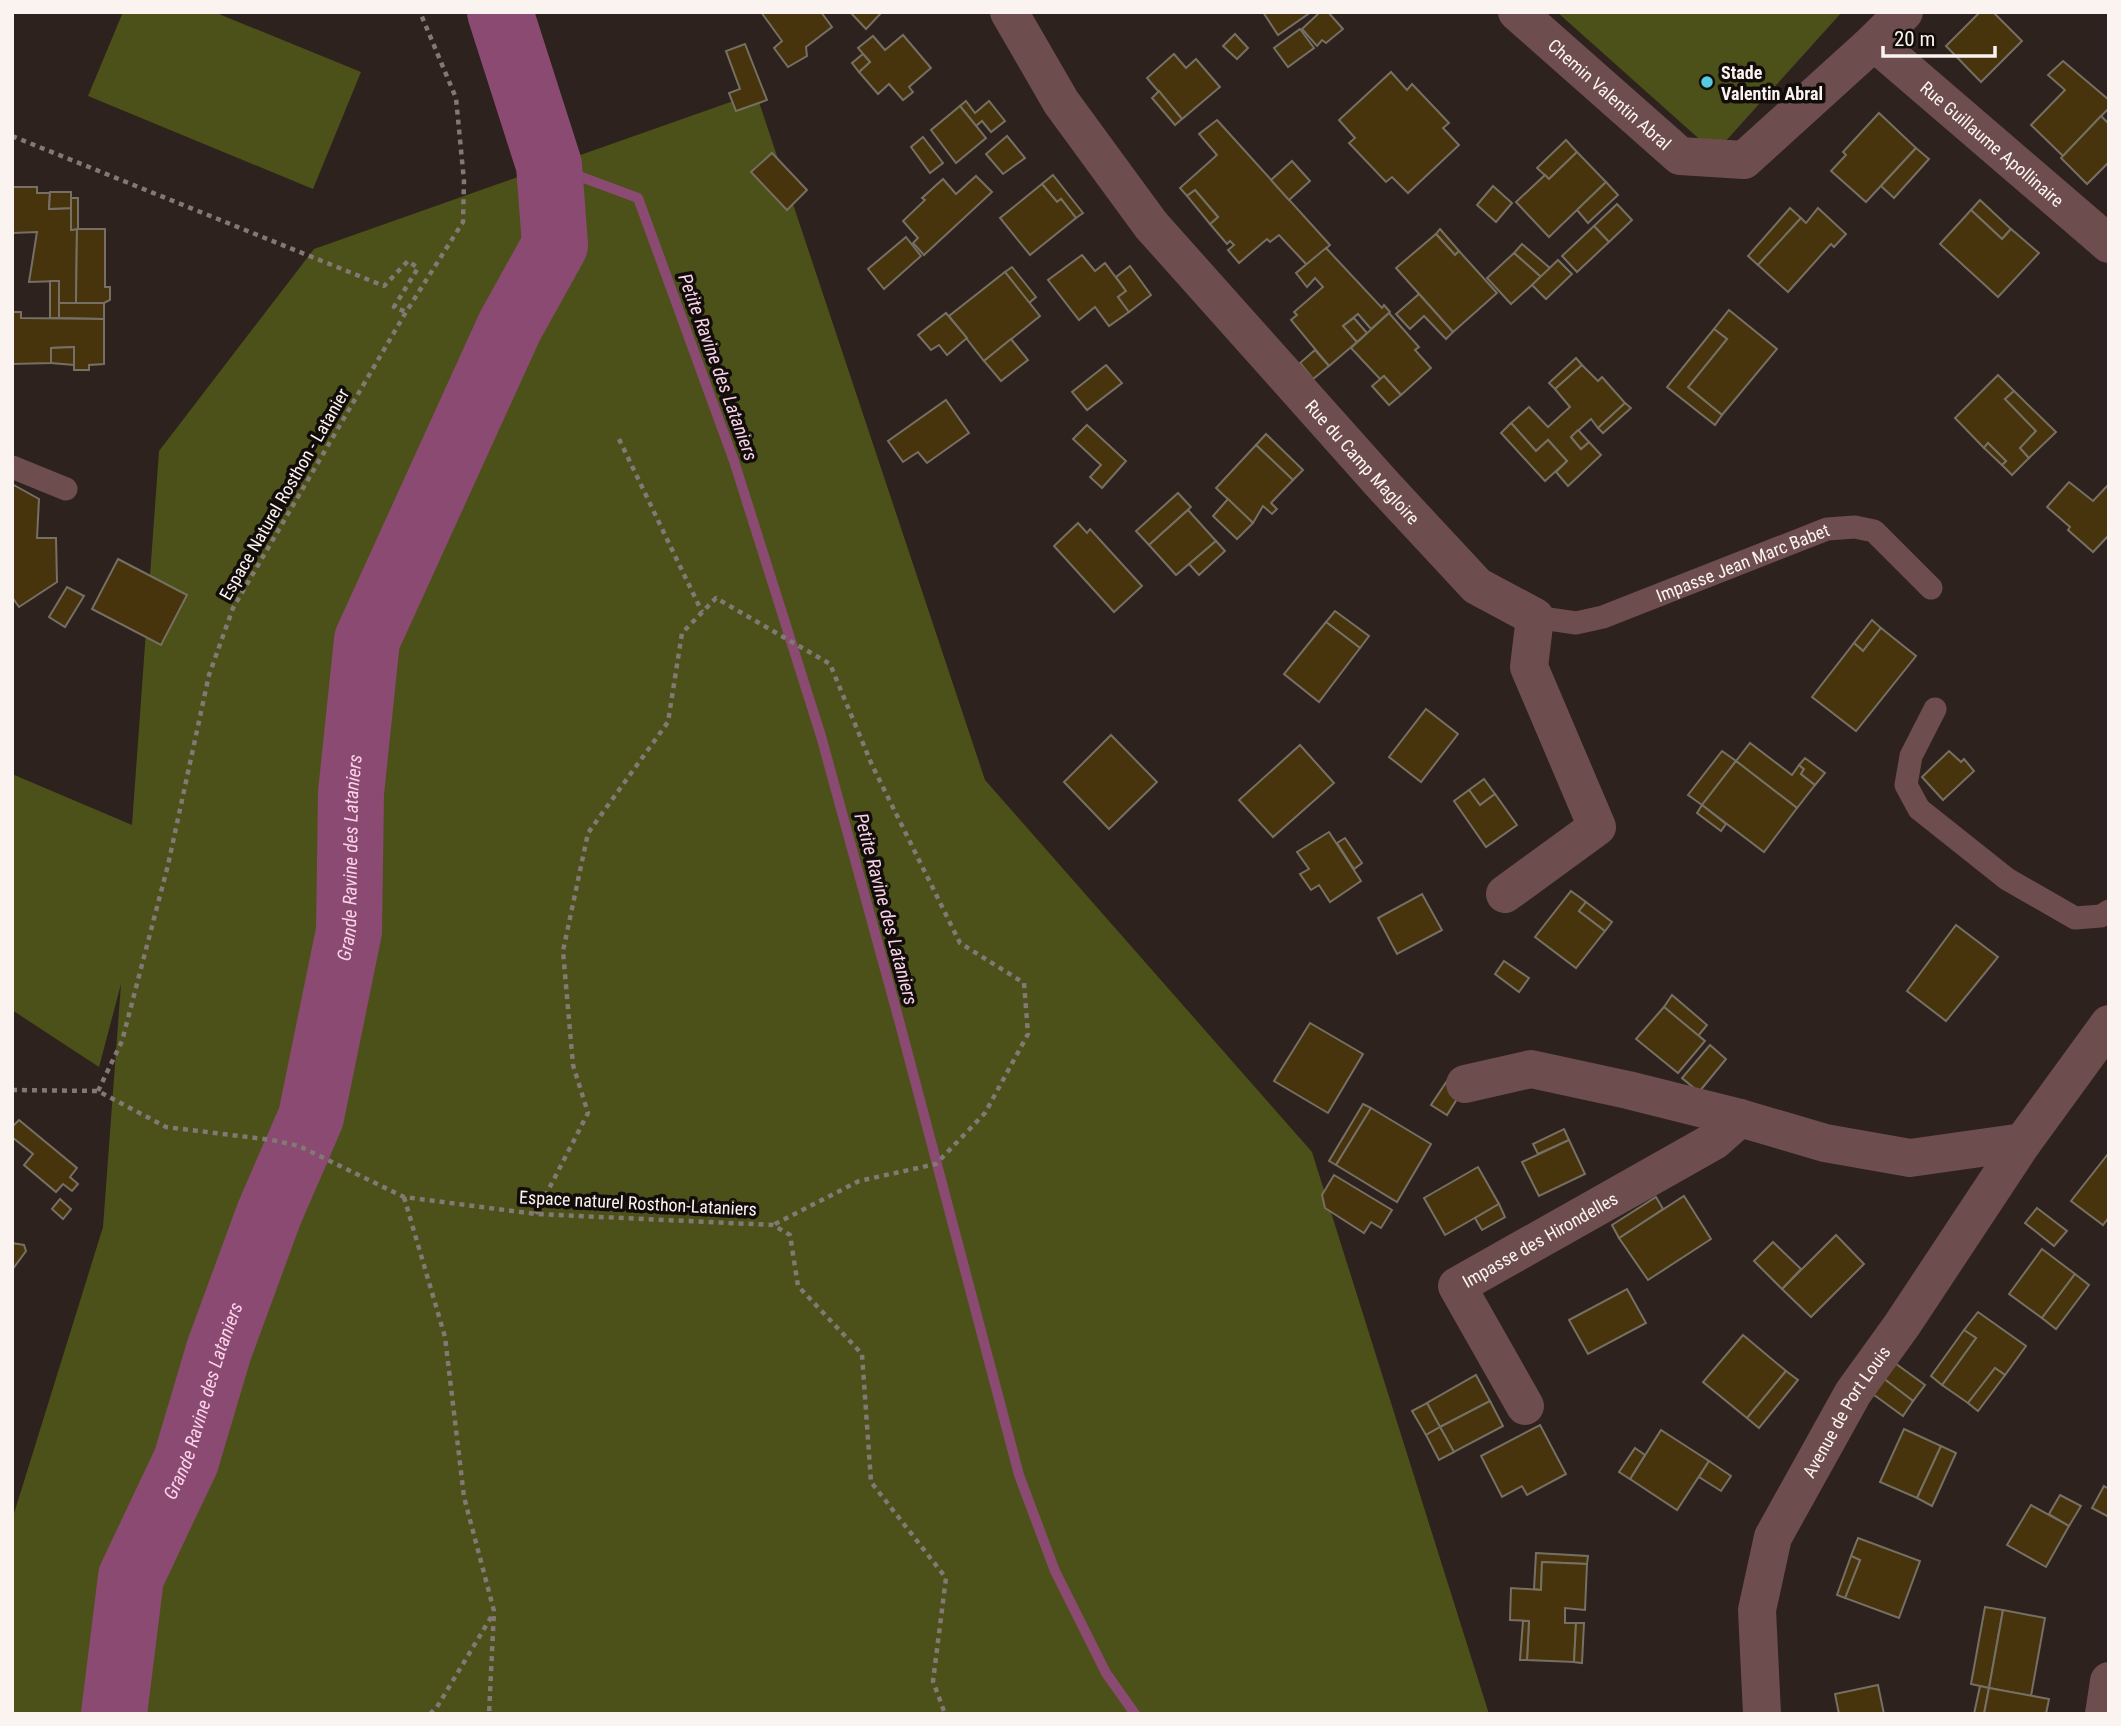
<svg xmlns="http://www.w3.org/2000/svg" width="2121" height="1726" font-family="'Roboto Condensed',sans-serif">
<style>
.green{fill:#4c5119}
.lines{fill:none;stroke-linecap:round;stroke-linejoin:round}
.stream{stroke:#8b4a72;stroke-width:10}
.river{stroke:#8b4a72;stroke-width:66}
.building{fill:#47340c;stroke:#766f64;stroke-width:2}
.path{stroke:#827874;stroke-width:4.5;stroke-dasharray:5 5;stroke-linecap:butt}
.lane{stroke:#6e4d4e;stroke-width:23}
.street{stroke:#6e4d4e;stroke-width:38}
.poi-dot{fill:#55cae0;stroke:#120d0b;stroke-width:2.5}
.labels{text-anchor:middle;dominant-baseline:central;stroke-width:7;stroke-linejoin:round;paint-order:stroke}
.poi-label{font-size:18px;font-weight:bold;fill:#fbf3ef;stroke:#120d0b;text-anchor:start}
.street-label{font-size:18px;fill:#fbf3ef;stroke:#120d0b}
.water-label{font-size:19px;font-style:italic;fill:#fad3e9;stroke:#120d0b}
</style>
<rect width="100%" height="100%" fill="#2d221d"/>
<!-- green -->
<g class="green">
<polygon points="123,12 214,12 361,72 313,189 88,96"/>
<polygon points="1557,12 1842,12 1715,153"/>
<polygon points="756,93 985,780 1312,1152 1489,1714 12,1714 12,1520 103,1227 121,984 99,1067 12,1010 12,774 132,825 159,451 314,249"/>
</g>
<g class="lines">
<!-- stream -->
<polyline class="stream" points="549,165 638,198 734,461 821,736 900,1024 1019,1475 1055,1571 1106,1673 1135,1714"/>
<!-- river -->
<path class="river" id="s1" d="M114,1714l17,-137 55,-116 33,-111 50,-136 42,-97 38,-186 2,-138 16,-153 143,-314 45,-81 -6,-80 -49,-153"/>
</g>
<!-- building -->
<g class="building">
<polygon points="761,12 821,12 832,27 806,47 807,56 788,67 774,48 782,41"/>
<polygon points="850,12 882,12 866,29"/>
<polygon points="1263,12 1311,12 1278,35"/>
<polygon points="1320,12 1328,12 1343,29 1326,43 1322,40 1317,46 1302,29"/>
<polygon points="1980,12 1993,12 2022,41 1981,82 1946,46"/>
<polygon points="1300,29 1314,48 1288,67 1274,48"/>
<polygon points="1235,34 1248,48 1237,59 1223,46"/>
<polygon points="903,35 931,68 909,87 913,92 903,100 889,84 878,94 859,72 870,62 858,48 873,36 885,50"/>
<polygon points="745,44 767,100 736,111 729,93 740,89 726,51"/>
<polygon points="863,54 870,62 859,72 852,63"/>
<polygon points="1174,54 1186,68 1196,59 1220,87 1182,119 1147,78"/>
<polygon points="2063,61 2109,100 2109,108 2063,156 2031,125 2065,90 2048,75"/>
<polygon points="1391,72 1407,90 1412,84 1449,123 1443,128 1459,145 1408,193 1392,177 1386,182 1349,143 1355,138 1339,120"/>
<polygon points="1159,91 1182,119 1175,125 1152,98"/>
<polygon points="966,101 975,113 989,101 1005,121 991,132 982,121 976,126 960,106"/>
<polygon points="960,106 986,138 956,163 931,130"/>
<polygon points="1879,113 1916,148 1866,202 1831,171 1846,155 1843,152"/>
<polygon points="2101,116 2109,124 2109,162 2087,184 2061,158"/>
<polygon points="1217,120 1330,245 1307,265 1279,235 1270,242 1267,239 1239,263 1228,250 1234,245 1230,241 1227,244 1210,224 1218,217 1195,190 1187,196 1180,188 1217,155 1199,134"/>
<polygon points="1007,136 1025,158 1003,174 986,154"/>
<polygon points="923,137 943,163 930,173 911,147"/>
<polygon points="1566,140 1577,152 1549,179 1537,168"/>
<polygon points="1916,148 1929,159 1894,198 1881,186"/>
<polygon points="1577,152 1606,182 1549,237 1516,202 1545,175 1549,179"/>
<polygon points="772,153 807,190 787,210 751,172"/>
<polygon points="1292,161 1310,181 1289,200 1271,180"/>
<polygon points="1053,175 1083,213 1076,218 1061,199 1057,202 1042,184"/>
<polygon points="976,176 992,192 924,255 913,243 918,238 903,221 925,200 922,198 943,179 956,194"/>
<polygon points="1606,182 1618,195 1588,223 1577,210"/>
<polygon points="1042,184 1057,202 1061,199 1076,218 1030,255 1000,218"/>
<polygon points="1493,186 1512,203 1496,222 1477,205"/>
<polygon points="12,187 37,187 37,193 50,193 49,209 71,208 71,230 77,229 76,303 59,303 59,281 29,282 37,232 12,233"/>
<polygon points="1195,190 1218,217 1210,224 1187,196"/>
<polygon points="50,192 71,192 71,208 49,209"/>
<polygon points="71,198 78,198 78,229 71,230"/>
<polygon points="1980,200 2011,229 2002,239 1971,210"/>
<polygon points="1617,204 1632,220 1609,242 1594,226"/>
<polygon points="1790,208 1801,218 1758,265 1748,256"/>
<polygon points="1818,208 1846,234 1834,247 1831,244 1788,292 1758,265 1801,218 1806,223"/>
<polygon points="1971,210 2002,239 2011,229 2039,253 1998,297 1940,244"/>
<polygon points="1594,226 1609,242 1577,272 1562,256"/>
<polygon points="77,229 105,229 105,287 110,287 110,300 104,303 76,303"/>
<polygon points="1440,229 1459,251 1455,255 1436,234"/>
<polygon points="1436,234 1455,255 1459,251 1497,293 1453,332 1396,268"/>
<polygon points="906,237 921,256 884,289 868,269"/>
<polygon points="1522,244 1550,268 1541,277 1514,253"/>
<polygon points="1326,248 1382,308 1384,305 1390,312 1371,329 1358,314 1343,326 1357,342 1329,366 1291,320 1297,315 1294,312 1323,287 1315,278 1307,287 1296,273"/>
<polygon points="1514,253 1541,277 1511,304 1487,278"/>
<polygon points="1082,255 1095,271 1105,263 1126,291 1118,297 1129,312 1109,326 1095,307 1079,320 1048,280"/>
<polygon points="1558,260 1572,274 1546,299 1532,285"/>
<polygon points="1130,266 1151,295 1129,312 1118,297 1126,291 1116,277"/>
<polygon points="1012,267 1036,297 1029,303 1005,272"/>
<polygon points="1005,272 1040,316 984,361 949,316"/>
<rect x="50" y="281" width="9" height="37"/>
<polygon points="1419,294 1453,332 1446,339 1424,316 1410,329 1396,314"/>
<polygon points="59,303 104,303 104,319 59,318"/>
<polygon points="1729,310 1777,349 1722,415 1688,387 1727,339 1714,329"/>
<polygon points="12,312 21,312 21,318 104,319 104,364 89,365 89,370 74,370 74,347 51,348 51,363 12,364"/>
<polygon points="946,313 967,338 947,355 939,345 931,350 918,335"/>
<polygon points="1389,313 1419,347 1415,350 1431,368 1401,395 1384,376 1380,379 1351,348"/>
<polygon points="1354,318 1367,333 1357,342 1343,326"/>
<polygon points="1714,329 1727,339 1688,387 1722,415 1715,425 1667,387"/>
<polygon points="1011,339 1028,360 1001,381 984,361"/>
<polygon points="74,347 74,365 51,363 51,348"/>
<polygon points="1315,350 1329,366 1313,379 1300,363"/>
<polygon points="1576,358 1582,365 1555,389 1549,383"/>
<polygon points="1106,365 1122,383 1087,410 1072,392"/>
<polygon points="1582,365 1598,381 1602,377 1625,403 1598,428 1591,419 1571,437 1581,449 1589,442 1601,455 1568,486 1556,472 1567,461 1548,440 1536,451 1511,423 1529,407 1548,427 1570,407 1555,389"/>
<polygon points="1998,375 2014,391 2005,399 2036,431 2020,448 2029,458 2012,475 2002,465 2006,461 1988,443 1984,448 1955,418"/>
<polygon points="1384,376 1401,395 1389,405 1372,386"/>
<polygon points="2014,391 2056,432 2029,458 2020,448 2036,431 2005,399"/>
<polygon points="946,400 969,433 927,463 918,452 903,462 888,441"/>
<polygon points="1625,403 1631,408 1603,433 1598,428"/>
<polygon points="1511,423 1536,451 1548,440 1567,461 1545,481 1501,433"/>
<polygon points="1087,425 1126,461 1102,488 1090,477 1101,465 1073,439"/>
<polygon points="1578,430 1589,442 1581,449 1571,437"/>
<polygon points="1266,434 1303,470 1293,480 1256,445"/>
<polygon points="1988,443 2006,461 2002,465 1984,448"/>
<polygon points="1256,445 1293,480 1271,503 1277,509 1272,514 1263,506 1253,523 1216,488"/>
<polygon points="2069,482 2093,501 2109,484 2109,535 2093,552 2068,530 2070,527 2047,507"/>
<polygon points="12,484 39,499 37,538 56,538 57,582 19,607 12,597"/>
<polygon points="1178,493 1191,507 1149,545 1136,531"/>
<polygon points="1228,499 1253,523 1237,539 1213,516"/>
<polygon points="1188,510 1216,541 1176,575 1149,545"/>
<polygon points="1078,523 1087,533 1090,529 1142,586 1114,612 1054,546"/>
<polygon points="1216,541 1225,551 1199,575 1189,564"/>
<polygon points="118,559 187,595 161,645 92,609"/>
<polygon points="67,587 84,596 65,627 49,617"/>
<polygon points="1335,611 1369,636 1360,648 1326,622"/>
<polygon points="1872,620 1881,628 1863,651 1854,643"/>
<polygon points="1326,622 1360,648 1319,702 1284,674"/>
<polygon points="1881,628 1916,656 1856,731 1812,697 1854,643 1863,651"/>
<polygon points="1426,709 1458,734 1421,782 1389,757"/>
<polygon points="1111,735 1157,782 1109,829 1064,782"/>
<polygon points="1750,743 1792,775 1799,765 1804,769 1801,774 1815,785 1797,808 1736,761"/>
<polygon points="1300,745 1334,783 1273,837 1239,800"/>
<polygon points="1722,751 1736,761 1702,805 1688,795"/>
<polygon points="1949,751 1961,762 1964,759 1974,771 1943,800 1922,777"/>
<polygon points="1805,758 1825,773 1815,785 1801,774 1804,769 1799,765"/>
<polygon points="1736,761 1797,808 1764,852 1702,805"/>
<polygon points="1484,779 1495,794 1480,805 1469,790"/>
<polygon points="1469,790 1480,805 1495,794 1517,825 1486,847 1454,801"/>
<polygon points="1702,805 1726,824 1721,831 1697,813"/>
<polygon points="1329,832 1361,881 1330,902 1319,885 1311,890 1300,874 1309,869 1297,852"/>
<polygon points="1345,838 1362,863 1354,869 1337,843"/>
<polygon points="1571,891 1586,902 1579,911 1605,931 1576,968 1535,937"/>
<polygon points="1422,894 1442,930 1397,954 1378,918"/>
<polygon points="1586,902 1612,922 1605,931 1579,911"/>
<polygon points="1956,925 1998,957 1946,1021 1907,991"/>
<polygon points="1504,961 1529,978 1519,992 1495,974"/>
<polygon points="1672,995 1707,1025 1698,1036 1664,1007"/>
<polygon points="1664,1007 1705,1041 1678,1073 1636,1039"/>
<polygon points="1310,1023 1363,1054 1328,1113 1274,1081"/>
<polygon points="1710,1045 1726,1059 1699,1092 1682,1078"/>
<polygon points="1447,1081 1462,1091 1447,1115 1431,1105"/>
<polygon points="1363,1104 1371,1108 1336,1165 1329,1161"/>
<polygon points="1371,1108 1431,1144 1397,1202 1336,1165"/>
<polygon points="19,1120 77,1168 70,1177 78,1184 72,1191 63,1184 56,1192 24,1165 33,1154 12,1137 12,1127"/>
<polygon points="1564,1129 1569,1140 1538,1154 1533,1144"/>
<polygon points="1569,1140 1585,1174 1539,1196 1522,1162"/>
<polygon points="2108,1154 2109,1217 2103,1225 2071,1201"/>
<polygon points="1478,1167 1499,1204 1445,1235 1424,1198"/>
<polygon points="1334,1175 1392,1210 1381,1228 1371,1222 1364,1233 1325,1208 1322,1195"/>
<polygon points="1684,1196 1711,1239 1648,1280 1619,1238"/>
<polygon points="1656,1197 1663,1209 1619,1238 1612,1225"/>
<polygon points="60,1199 71,1209 63,1219 52,1209"/>
<polygon points="1499,1204 1505,1217 1482,1230 1475,1218"/>
<polygon points="2037,1208 2067,1231 2054,1246 2025,1223"/>
<polygon points="1836,1235 1864,1264 1811,1317 1782,1289"/>
<polygon points="1773,1242 1801,1269 1782,1289 1754,1261"/>
<polygon points="12,1243 24,1245 26,1251 12,1270"/>
<polygon points="2042,1249 2075,1274 2042,1318 2009,1294"/>
<polygon points="2075,1274 2089,1285 2056,1329 2042,1318"/>
<polygon points="1627,1289 1646,1323 1588,1354 1569,1320"/>
<polygon points="1978,1312 2026,1346 2005,1375 1995,1368 1968,1403 1942,1385 1976,1338 1964,1330"/>
<polygon points="1964,1330 1976,1338 1942,1385 1931,1376"/>
<polygon points="1743,1335 1786,1371 1747,1418 1703,1382"/>
<polygon points="1888,1358 1925,1385 1913,1401 1879,1375"/>
<polygon points="1995,1368 2005,1375 1978,1411 1968,1403"/>
<polygon points="1786,1371 1798,1380 1759,1428 1747,1418"/>
<polygon points="1476,1375 1490,1401 1440,1427 1427,1403"/>
<polygon points="1879,1375 1913,1401 1903,1416 1870,1392"/>
<polygon points="1490,1401 1503,1426 1454,1452 1440,1427"/>
<polygon points="1427,1403 1440,1427 1426,1435 1412,1411"/>
<polygon points="1540,1425 1566,1474 1527,1495 1522,1486 1502,1497 1481,1456"/>
<polygon points="1440,1427 1454,1452 1439,1460 1426,1435"/>
<polygon points="1904,1429 1941,1446 1917,1498 1880,1482"/>
<polygon points="1661,1430 1709,1461 1677,1510 1630,1479"/>
<polygon points="1941,1446 1956,1453 1932,1506 1917,1498"/>
<polygon points="1635,1448 1645,1455 1630,1479 1619,1472"/>
<polygon points="1709,1461 1731,1476 1721,1491 1699,1477"/>
<polygon points="2104,1486 2109,1489 2109,1517 2092,1508"/>
<polygon points="2060,1495 2081,1506 2069,1526 2049,1514"/>
<polygon points="2031,1505 2069,1526 2046,1567 2007,1545"/>
<polygon points="1858,1538 1920,1561 1899,1618 1845,1598 1860,1560 1851,1556"/>
<polygon points="1536,1553 1588,1556 1587,1564 1542,1562 1541,1590 1534,1589"/>
<polygon points="1851,1556 1860,1560 1845,1598 1837,1595"/>
<polygon points="1542,1562 1587,1564 1585,1610 1565,1608 1565,1623 1576,1623 1574,1662 1527,1660 1529,1621 1510,1620 1511,1588 1541,1590"/>
<polygon points="1985,1607 2003,1610 1989,1688 1971,1684"/>
<polygon points="2003,1610 2045,1618 2031,1696 1989,1688"/>
<polygon points="1523,1621 1529,1621 1527,1660 1520,1660"/>
<polygon points="1576,1623 1584,1623 1582,1663 1574,1662"/>
<polygon points="1878,1685 1884,1714 1839,1714 1835,1694"/>
<polygon points="1980,1686 1989,1688 1984,1714 1974,1714"/>
<polygon points="1989,1688 2049,1699 2046,1714 1984,1714"/>
</g>
<g class="lines">
<!-- path -->
<g class="path">
<polyline points="12,136 384,286 408,261 418,268 394,307 406,312"/>
<polyline points="619,439 702,612"/>
<polyline points="12,1090 98,1091 166,1127 272,1140 299,1146 404,1197 536,1214 773,1225 790,1235 798,1286 862,1354 871,1482 946,1578 933,1681 945,1714"/>
<polyline points="98,1091 122,1041 168,865 209,675 233,608 406,312 463,222 464,181 456,98 420,12"/>
<polyline points="404,1197 445,1337 464,1497 494,1611 489,1714"/>
<polyline points="536,1214 588,1113 573,1065 563,951 588,833 668,722 682,633 716,598 830,664 872,765 960,943 1024,983 1028,1034 985,1113 936,1164 859,1181 773,1225"/>
<polyline points="430,1714 437,1707 493,1614"/>
</g>
<!-- lane -->
<g class="lane">
<polyline points="12,467 66,489"/>
<path id="s2" d="M1535,617l41,6 27,-6 224,-88 28,-2 19,4 57,57"/>
<polyline points="1935,709 1911,756 1906,785 1919,809 2007,879 2075,918 2101,916 2109,911"/>
</g>
<!-- street -->
<g class="street">
<path id="s3" d="M1009,12l52,90 90,123 233,261 93,100 58,31 -6,50 68,160 -92,67"/>
<path id="s4" d="M1517,12l163,144 64,4 130,-118 30,-30"/>
<path id="s5" d="M1874,42l235,202"/>
<polyline points="1465,1084 1531,1069 1628,1090 1740,1118 1825,1143 1910,1158 2023,1142"/>
<path id="s6" d="M1525,1406l-68,-120 257,-145 26,-23"/>
<path id="s7" d="M1762,1714l-5,-104 16,-73 80,-144 49,-68 121,-183 86,-118"/>
<polyline points="2104,1714 2109,1681"/>
</g>
</g>
<!-- markers -->
<circle class="poi-dot" cx="1707" cy="82" r="7"/>
<g class="labels">
<!-- poi labels -->
<g class="poi-label">
<text x="1721" y="72">Stade<tspan x="1721" dy="21">Valentin Abral</tspan></text>
</g>
<!-- street labels -->
<g class="street-label">
<text stroke="none"><textPath href="#s4" startOffset="124">Chemin Valentin Abral</textPath></text>
<text stroke="none"><textPath href="#s5" startOffset="156">Rue Guillaume Apollinaire</textPath></text>
<text stroke="none"><textPath href="#s3" startOffset="574">Rue du Camp Magloire</textPath></text>
<text transform="translate(284 494) rotate(-60)">Espace Naturel Rosthon - Latanier</text>
<text stroke="none"><textPath href="#s2" startOffset="219">Impasse Jean Marc Babet</textPath></text>
<text transform="translate(638 1203) rotate(3)">Espace naturel Rosthon-Lataniers</text>
<text stroke="none"><textPath href="#s6" startOffset="233">Impasse des Hirondelles</textPath></text>
<text stroke="none"><textPath href="#s7" startOffset="324">Avenue de Port Louis</textPath></text>
</g>
<!-- water labels -->
<g class="water-label">
<text transform="translate(718 367) rotate(70)">Petite Ravine des Lataniers</text>
<text stroke="none"><textPath href="#s1" startOffset="896">Grande Ravine des Lataniers</textPath></text>
<text transform="translate(886 909) rotate(75)">Petite Ravine des Lataniers</text>
<text stroke="none"><textPath href="#s1" startOffset="329">Grande Ravine des Lataniers</textPath></text>
</g>
</g>
<!-- border -->
<rect width="2121" height="1726" fill="none" stroke="#fbf3ef" stroke-width="28"/>
<!-- scale -->
<path d="M1883 46v10h112v-10" fill="none" stroke="#fbf3ef" stroke-width="3.5"/>
<text x="1894" y="46" font-size="21" fill="#fbf3ef" stroke="#120d0b" stroke-width="5" paint-order="stroke">20 m</text>
</svg>
